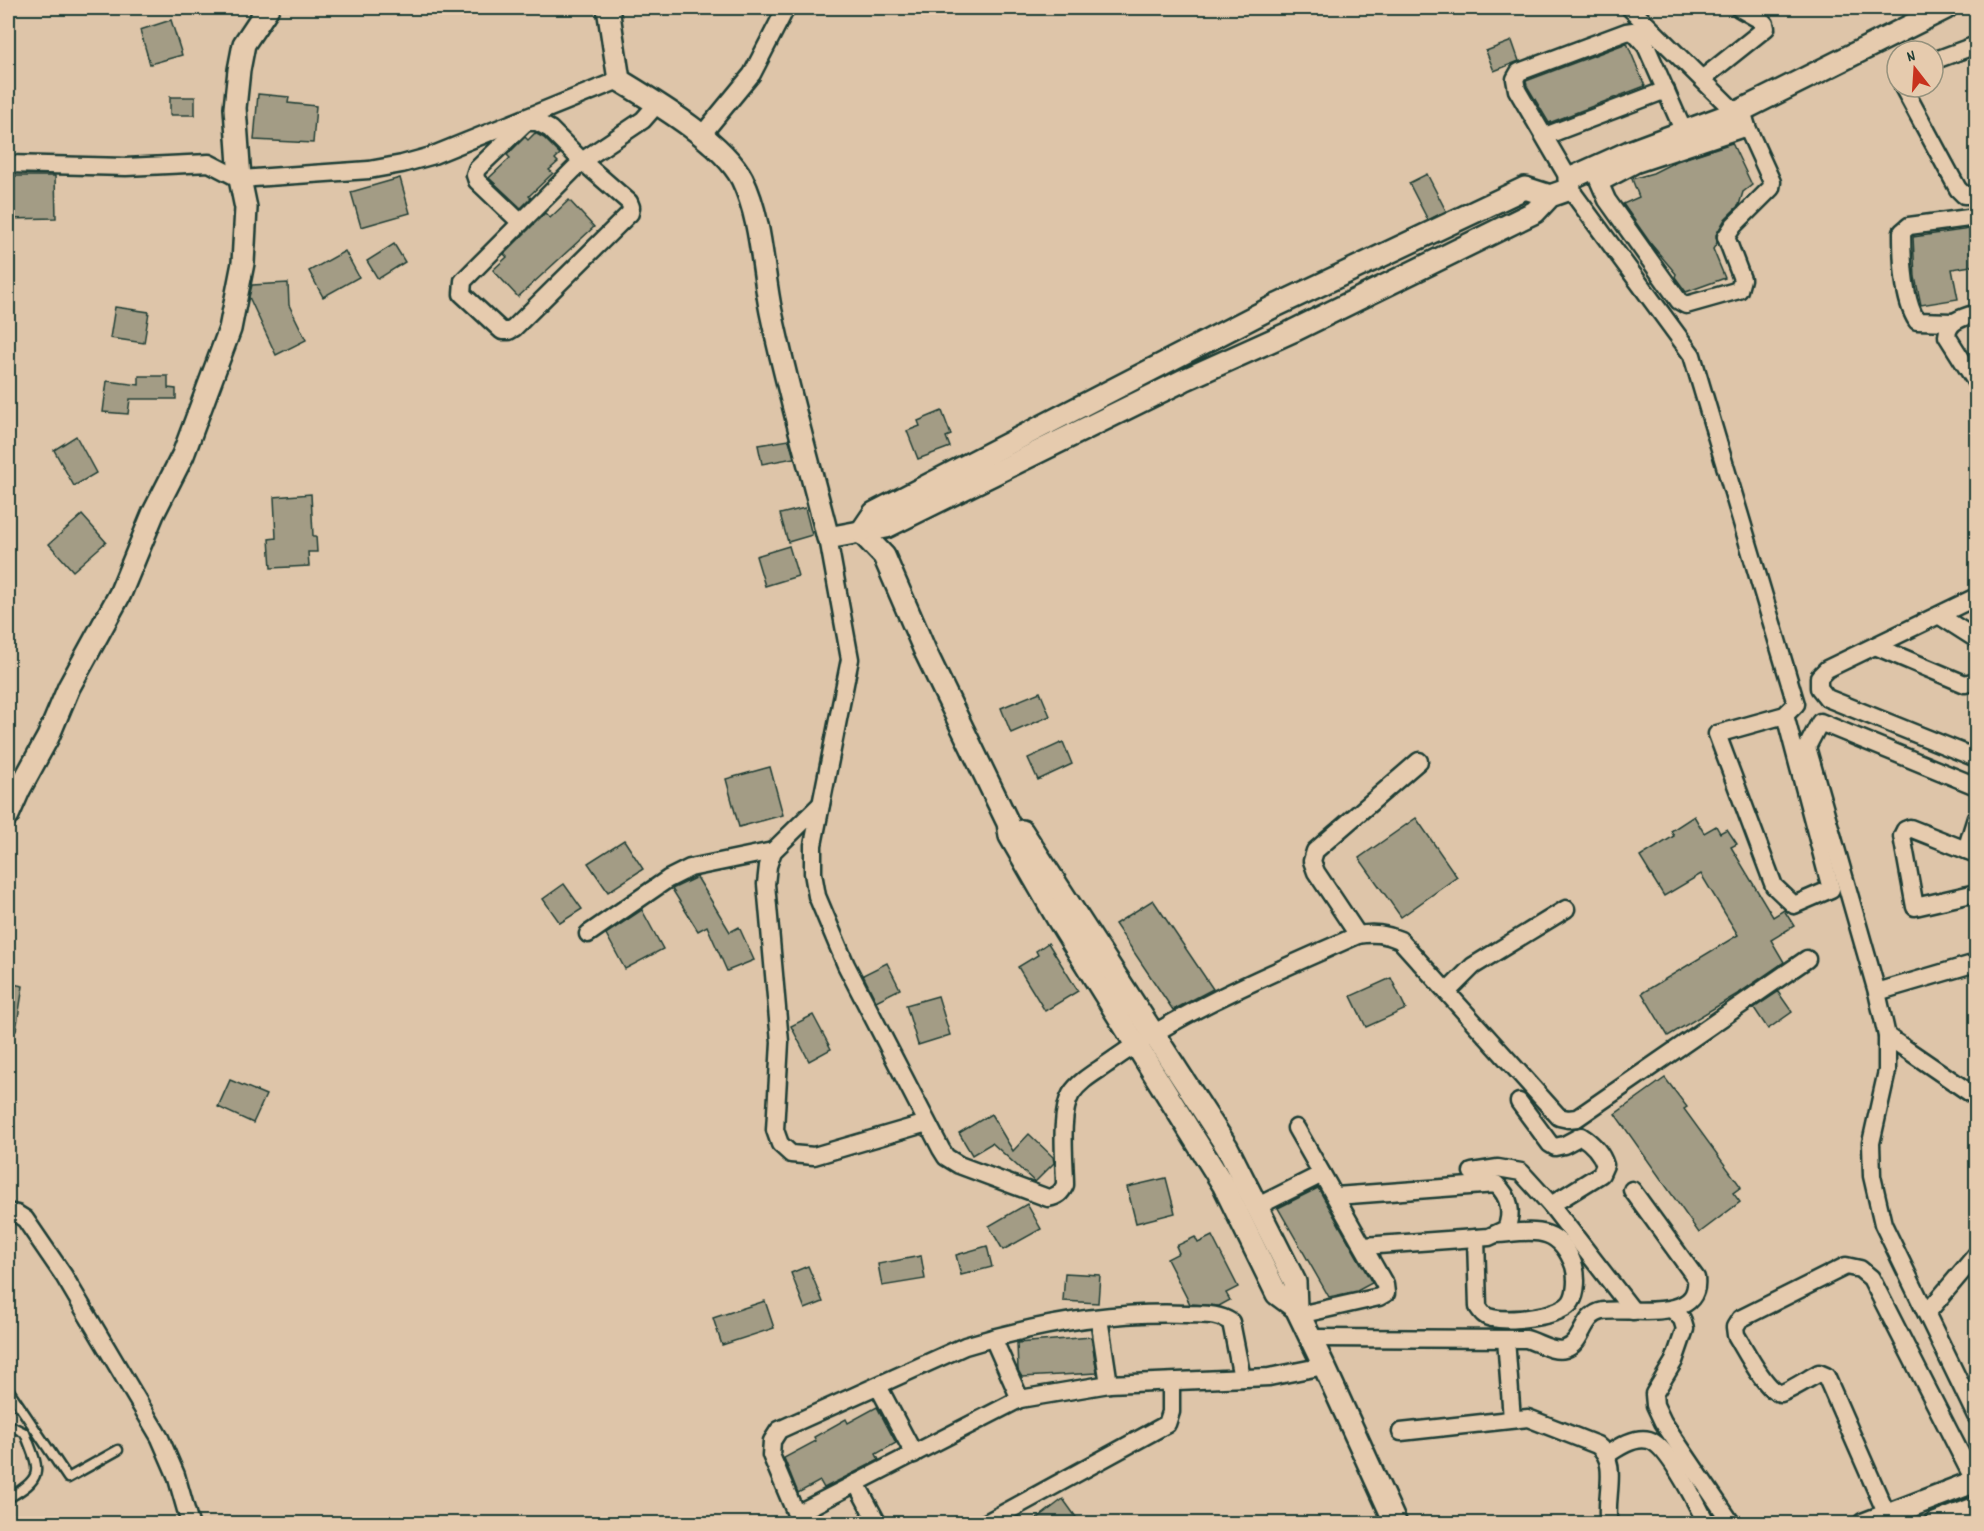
<svg xmlns="http://www.w3.org/2000/svg" width="1984" height="1531" font-family="Dekko,sans-serif">
<style>
.building{fill:#a39c85;stroke:#1f3d34;stroke-width:1.5}
.lines{fill:none;stroke-linecap:round;stroke-linejoin:round}
.service-casing{stroke:#1f3d34;stroke-width:13}
.minor-casing{stroke:#1f3d34;stroke-width:21}
.tertiary-casing{stroke:#1f3d34;stroke-width:26}
.service{stroke:#e6cbae;stroke-width:8}
.minor{stroke:#e6cbae;stroke-width:16}
.tertiary{stroke:#e6cbae;stroke-width:21}
</style>
<rect width="100%" height="100%" fill="#dec5a9"/>
<filter id="ink" filterUnits="userSpaceOnUse"><feTurbulence type="fractalNoise" baseFrequency=".0167" numOctaves="2"/><feDisplacementMap in="SourceGraphic" scale="12" xChannelSelector="R" yChannelSelector="G"/><feConvolveMatrix kernelMatrix="1 2 1 2 8 2 1 2 1" color-interpolation-filters="sRGB"/></filter>
<g filter="url(#ink)">
<!-- building -->
<g class="building">
<polygon points="171,20 182,55 150,64 140,30"/>
<polygon points="1512,41 1519,61 1494,71 1486,51"/>
<polygon points="1627,43 1645,86 1549,123 1527,86 1526,81"/>
<polygon points="258,94 289,97 288,103 316,106 313,143 254,140"/>
<rect x="170" y="97" width="25" height="18"/>
<polygon points="535,133 544,138 560,154 555,159 558,162 549,170 553,173 529,196 531,198 521,208 489,178 510,158 507,155 525,137 528,140"/>
<polygon points="1732,143 1752,185 1743,192 1739,205 1725,219 1716,235 1717,243 1713,249 1725,278 1686,292 1675,277 1676,274 1651,244 1623,204 1639,197 1632,179 1653,173 1677,161"/>
<polygon points="1427,174 1446,211 1428,220 1409,183"/>
<polygon points="8,176 55,176 56,218 8,219"/>
<polygon points="400,178 410,213 361,227 351,192"/>
<polygon points="569,200 594,227 518,297 493,270 507,257 504,254 545,213 550,218"/>
<polygon points="1977,228 1977,265 1952,269 1958,299 1921,305 1915,277 1913,237"/>
<polygon points="394,244 405,262 378,279 367,261"/>
<polygon points="345,251 359,277 323,297 309,271"/>
<polygon points="288,283 289,305 306,340 276,355 249,297 252,285"/>
<polygon points="115,307 149,312 144,343 110,338"/>
<polygon points="139,376 168,376 168,388 176,389 176,399 130,399 128,414 103,412 107,381 139,385"/>
<polygon points="942,411 951,435 946,437 950,447 918,459 907,431 920,426 918,421"/>
<polygon points="76,436 96,473 74,486 54,450"/>
<polygon points="789,440 794,458 762,464 758,445"/>
<polygon points="311,494 313,536 316,536 317,552 308,552 309,566 271,568 269,539 276,538 274,497"/>
<polygon points="805,508 812,535 788,542 780,514"/>
<polygon points="82,515 106,542 73,571 49,544"/>
<polygon points="789,546 798,576 765,586 756,556"/>
<polygon points="1040,692 1050,716 1011,733 1001,708"/>
<polygon points="1063,742 1072,764 1038,780 1028,758"/>
<polygon points="770,767 783,815 739,827 726,779"/>
<polygon points="1694,816 1704,833 1716,826 1720,833 1727,829 1737,844 1731,847 1773,917 1784,910 1794,926 1771,940 1784,962 1739,993 1668,1036 1642,993 1738,935 1701,874 1664,896 1640,857 1674,836 1671,831"/>
<polygon points="1416,818 1457,877 1401,917 1359,858"/>
<polygon points="624,840 643,869 608,892 588,863"/>
<polygon points="697,877 730,932 739,927 754,960 727,971 707,926 698,931 672,889"/>
<polygon points="564,884 582,909 560,923 543,899"/>
<polygon points="1153,900 1213,989 1173,1010 1115,924"/>
<polygon points="642,910 663,949 625,969 606,934"/>
<polygon points="1048,943 1078,991 1045,1011 1018,967 1038,955 1036,951"/>
<polygon points="887,963 900,989 876,1001 863,975"/>
<polygon points="1391,978 1406,1009 1366,1027 1351,996"/>
<polygon points="8,983 23,986 16,1031 8,1030"/>
<polygon points="1778,992 1792,1012 1768,1029 1754,1008"/>
<polygon points="938,996 950,1035 918,1045 906,1005"/>
<polygon points="813,1015 831,1049 809,1061 791,1026"/>
<polygon points="1665,1078 1687,1107 1684,1109 1741,1187 1733,1193 1740,1202 1699,1233 1615,1114"/>
<polygon points="230,1080 266,1095 253,1123 218,1107"/>
<polygon points="991,1114 1013,1151 1029,1134 1053,1157 1054,1163 1035,1182 992,1143 972,1155 959,1133"/>
<polygon points="1166,1178 1175,1213 1136,1223 1127,1187"/>
<polygon points="1318,1188 1372,1283 1357,1291 1329,1297 1278,1208"/>
<polygon points="1027,1204 1041,1229 1003,1250 989,1226"/>
<polygon points="1212,1236 1238,1287 1226,1293 1230,1300 1219,1306 1190,1304 1167,1259 1179,1253 1176,1246 1195,1237 1198,1243"/>
<polygon points="987,1246 992,1267 961,1275 956,1255"/>
<polygon points="921,1256 925,1279 882,1286 878,1264"/>
<polygon points="808,1266 823,1302 805,1309 791,1273"/>
<polygon points="1065,1273 1100,1275 1098,1303 1063,1301"/>
<polygon points="765,1301 774,1328 722,1345 713,1318"/>
<polygon points="1091,1337 1097,1373 1022,1377 1018,1370 1017,1343"/>
<polygon points="877,1407 896,1443 876,1454 879,1460 824,1488 820,1481 798,1493 784,1458 816,1441 814,1437 846,1419 848,1423"/>
<polygon points="1063,1499 1081,1524 1030,1524"/>
</g>
<g class="lines">
<defs>
<g id="service">
<polyline points="8,1389 68,1478 118,1450"/>
<path d="M8,1427l3,-1 14,7c14,37 21,44 -17,65"/>
</g>
<g id="minor">
<polyline points="1630,8 1736,113"/>
<polyline points="1933,61 1976,45"/>
<polyline points="1702,79 1766,28 1765,24 1762,21 1739,8"/>
<polyline points="1903,87 1958,189 1964,195 1976,195"/>
<polyline points="701,136 752,74 786,8"/>
<polyline points="1545,136 1666,90"/>
<polyline points="8,164 126,167 209,163 240,179 369,170 402,164 431,156 619,80"/>
<polyline points="1593,168 1607,200 1679,301 1686,305 1739,290 1742,279 1726,237 1734,225 1771,188 1772,182 1747,127 1742,110"/>
<polyline points="1569,179 1517,90 1515,79 1519,72 1626,32 1633,31 1646,46 1684,132"/>
<polyline points="1600,183 1636,164 1747,127"/>
<polyline points="1570,189 1692,355 1796,704 1785,715 1831,889 1794,905 1774,886 1717,734 1785,715"/>
<polyline points="521,223 477,181 475,175 477,169 526,122 537,122 550,129 582,161 629,202 631,207 630,213 514,328 509,331 502,331 462,294 463,281 582,161 643,120 657,104"/>
<path d="M1976,313c-13,5 -28,7 -29,23l29,46"/>
<path d="M1953,322l-36,-1c-14,-21 -15,-63 -15,-89l7,-6 67,-9"/>
<path d="M828,538l22,121 -37,186v28l4,23 29,69 95,184 5,8 13,8 89,33c10,-2 13,-5 17,-13 0,-25 -6,-70 6,-91 9,-14 25,-22 39,-32 76,-54 163,-89 248,-127 16,-3 27,-1 42,5l159,177 9,2 9,-1 230,-159"/>
<polyline points="1976,597 1827,669 1819,677 1819,688 1827,698 1976,758"/>
<polyline points="1940,616 1976,639"/>
<polyline points="1875,646 1965,684 1976,681"/>
<polyline points="1976,786 1820,722 1807,747 1877,992 1887,1036 1887,1071 1871,1143 1872,1176 1883,1224 1976,1416"/>
<polyline points="821,804 773,851 768,866 766,884 780,1042 775,1130 780,1144 791,1154 814,1156 927,1123"/>
<polyline points="1966,850 1976,818"/>
<polyline points="1976,854 1910,828 1905,830 1902,836 1915,907 1976,893"/>
<polyline points="588,934 668,879 690,868 773,851"/>
<polyline points="1358,935 1316,872 1312,861 1315,851 1419,761"/>
<polyline points="1447,992 1473,966 1566,909"/>
<polyline points="1877,992 1976,963"/>
<polyline points="1887,1036 1976,1097"/>
<path d="M1519,1102l31,42 5,3 9,-2 17,-9c11,7 20,16 24,29l-4,9 -50,31"/>
<polyline points="1296,1128 1385,1285 1386,1293 1379,1297 1299,1315"/>
<polyline points="1472,1172 1498,1168 1521,1172 1551,1205 1633,1311"/>
<path d="M1336,1196l160,-12c14,13 17,28 10,45l-17,8 -125,9"/>
<polyline points="1258,1206 1322,1174"/>
<polyline points="8,1212 17,1214 25,1219 64,1276 160,1438 176,1475 190,1524"/>
<path d="M1476,1238l2,69c4,6 7,10 14,11 17,4 69,-1 79,-16 6,-9 6,-26 3,-36 -15,-41 -39,-35 -76,-32"/>
<polyline points="1672,1309 1682,1319 1685,1329 1674,1361 1654,1394 1655,1405 1663,1422 1732,1524"/>
<polyline points="1927,1313 1976,1255"/>
<polyline points="1099,1318 1109,1384"/>
<polyline points="993,1338 1020,1399"/>
<path d="M1311,1338l215,1c12,3 27,14 39,10 19,-6 16,-34 38,-38 25,-4 98,13 93,-33l-64,-88"/>
<polyline points="1506,1339 1512,1419"/>
<polyline points="878,1386 914,1454"/>
<path d="M1401,1432l127,-14 69,27c24,17 6,55 12,79"/>
<path d="M1607,1455c11,-8 28,-19 42,-15 20,6 48,65 58,84"/>
<polyline points="856,1483 878,1524"/>
<path d="M796,1514l-25,-59 1,-14 7,-11 186,-84c72,-22 147,-35 222,-32 16,1 30,-1 44,8l11,56"/>
<path d="M1887,1515l-61,-139 -7,-3c-8,4 -31,19 -38,20 -13,2 -38,-47 -45,-58l-1,-8 5,-8 106,-53 14,3 11,9 104,204"/>
<polyline points="800,1524 796,1514 1020,1399 1109,1384 1269,1377 1324,1366"/>
<polyline points="984,1524 1167,1424 1171,1412 1171,1382"/>
</g>
<g id="tertiary">
<path d="M608,8l11,72c36,22 104,62 123,99 20,41 20,90 29,133 16,76 38,151 57,226l58,-11 298,-147 109,-49 242,-119 15,-16 20,-7 -1,-10 60,-27 113,-42 204,-102"/>
<polyline points="861,532 884,556 926,653 1008,823 1010,836 1059,921 1224,1186 1277,1294 1296,1308 1324,1366 1396,1524"/>
<polyline points="861,532 874,513 1271,308 1525,188 1550,196"/>
<polyline points="8,815 19,790 48,737 69,687 120,594 153,514 183,455 230,329 243,263 246,208 240,179 235,108 239,70 244,44 268,8"/>
<polyline points="1022,831 1227,1147 1295,1282 1296,1308"/>
<polyline points="1864,1524 1976,1481"/>
<polyline points="1935,1524 1976,1508"/>
</g>
</defs>
<!-- service casing -->
<use href="#service" class="service-casing"/>
<!-- minor casing -->
<use href="#minor" class="minor-casing"/>
<!-- tertiary casing -->
<use href="#tertiary" class="tertiary-casing"/>
<!-- service -->
<use href="#service" class="service"/>
<!-- minor -->
<use href="#minor" class="minor"/>
<!-- tertiary -->
<use href="#tertiary" class="tertiary"/>
</g>
</g>
<!-- margin -->
<rect width="1984" height="1531" fill="none" stroke="#e6cbae" stroke-width="30"/>
<rect x="15" y="15" width="1954" height="1501" fill="none" stroke="#1f3d34" stroke-width="2" filter="url(#ink)"/>
<!-- north arrow -->
<g transform="translate(1915 69) rotate(343)"><circle r="28" fill="#e6cbae" stroke="#96927d" stroke-width="1.5"/>
<path d="M0-4.5L10 22L0 15L-10 22Z" fill="#c8321e"/>
<text y="-9" font-size="16" font-weight="bold" text-anchor="middle" fill="#1f3d34">N</text>
</g>
</svg>
